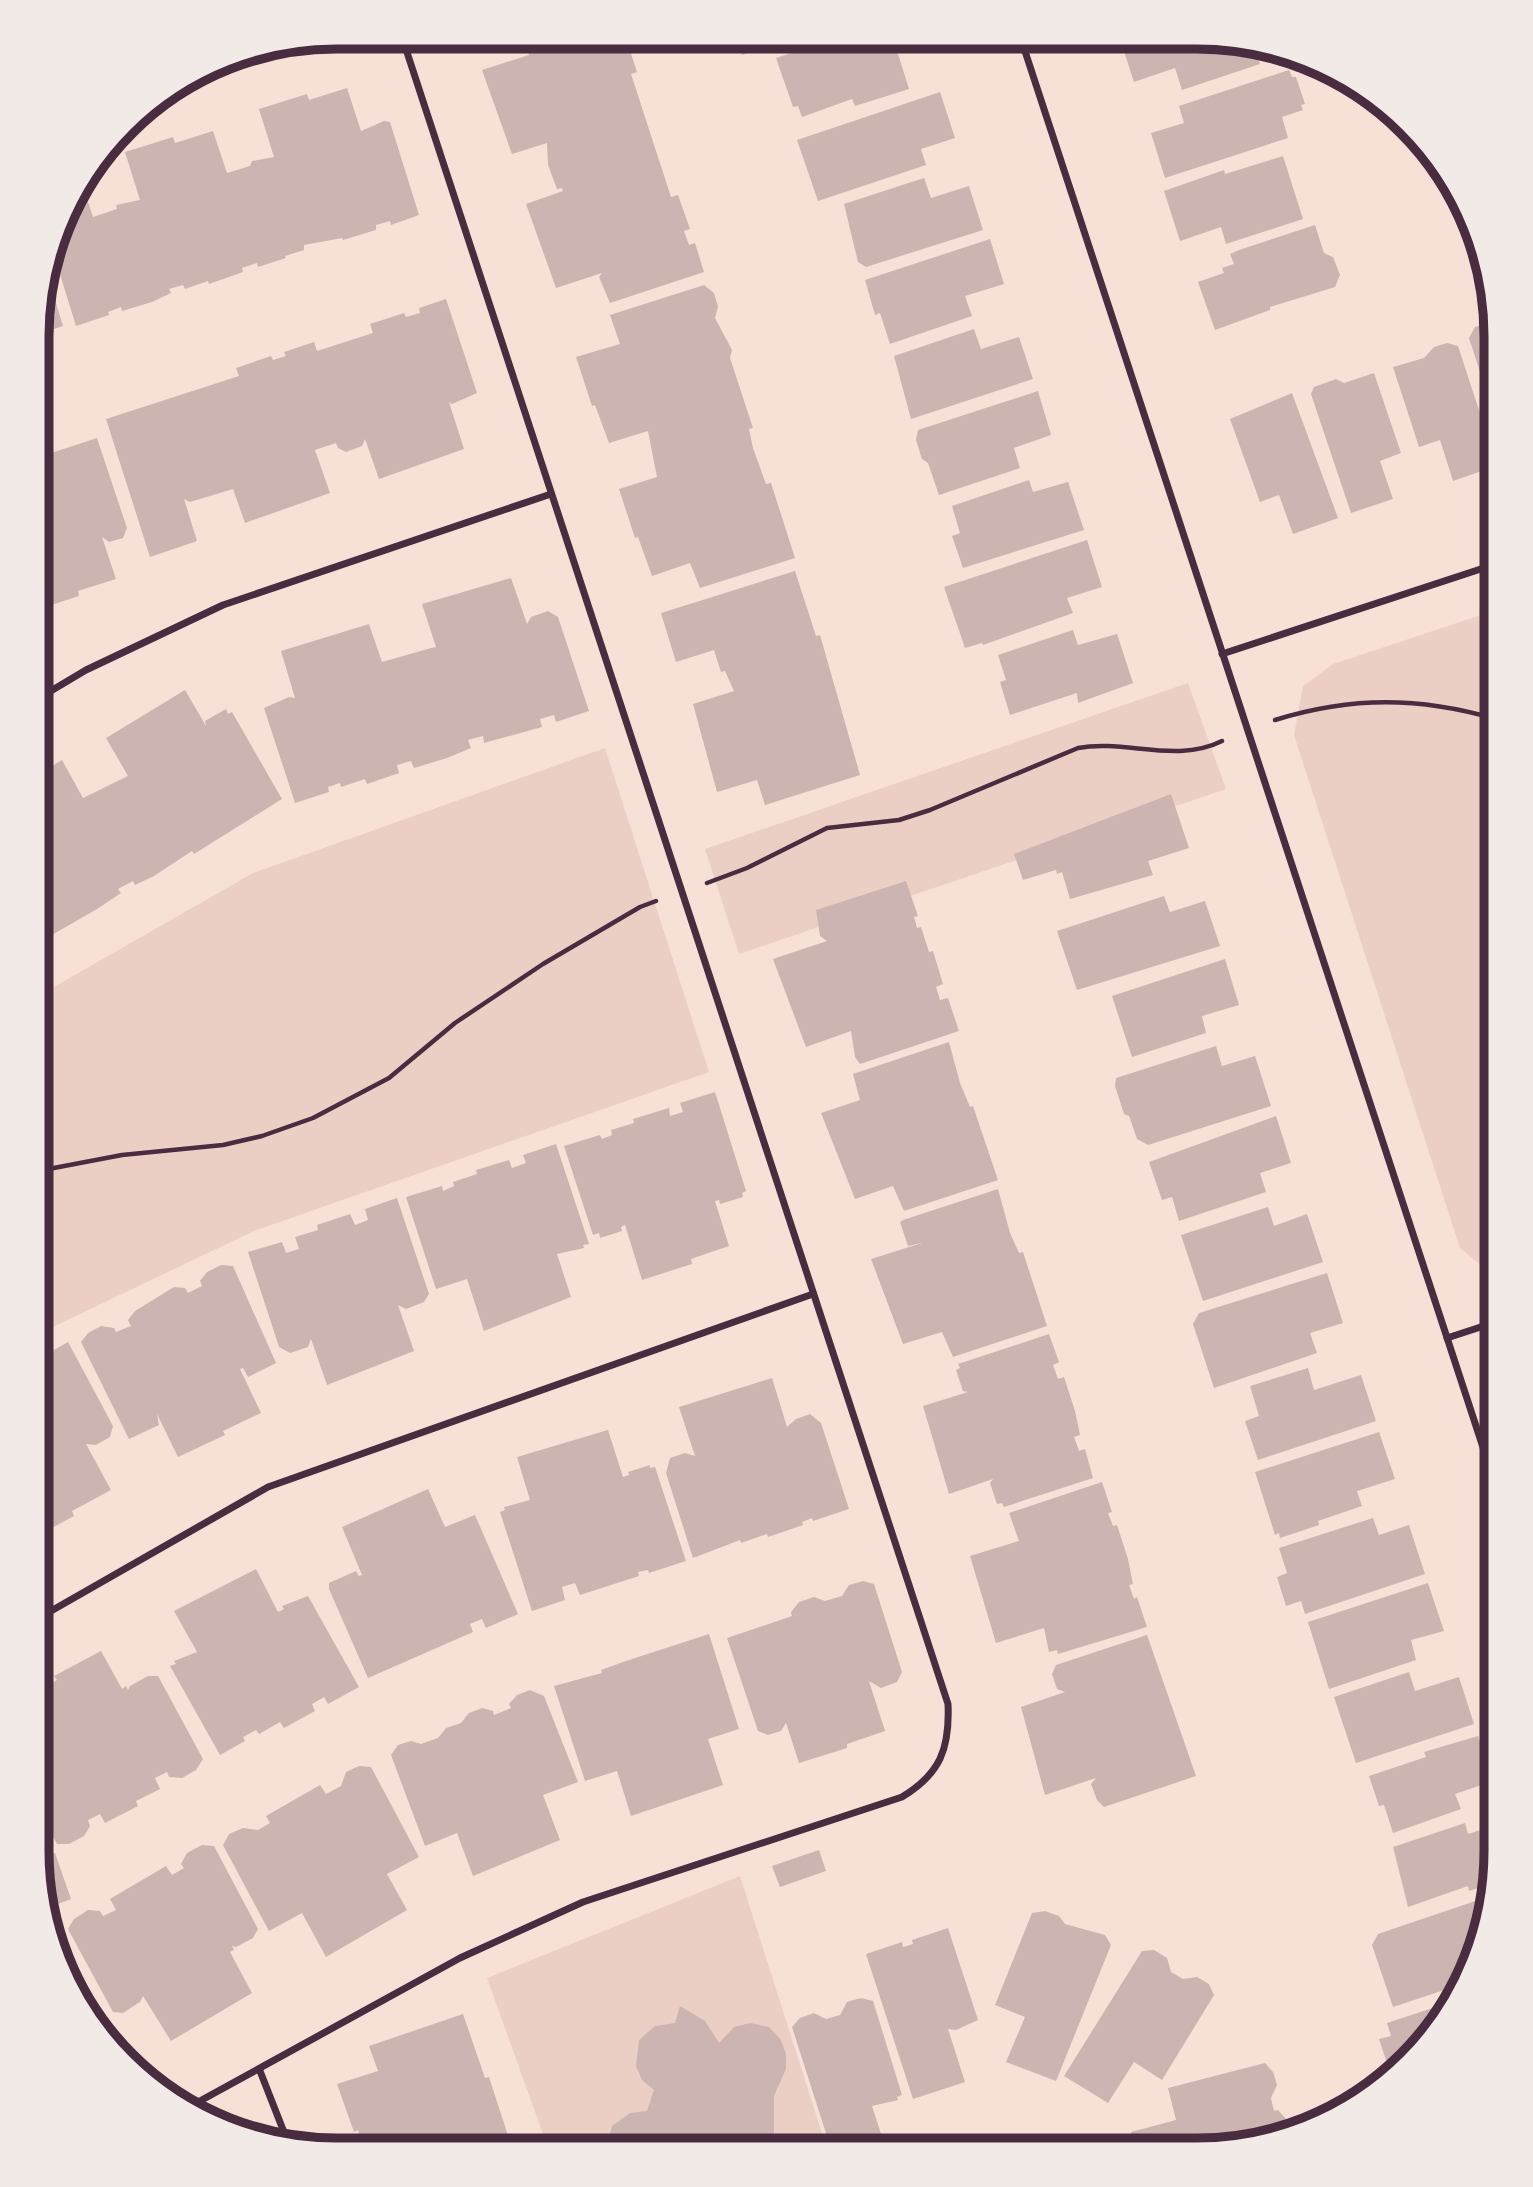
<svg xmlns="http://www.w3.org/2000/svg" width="1533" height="2187" font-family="'PT Sans',sans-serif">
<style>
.green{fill:#ebcfc5}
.building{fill:#ccb4b1}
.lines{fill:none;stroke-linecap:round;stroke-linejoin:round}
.path{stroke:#4a2c40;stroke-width:4.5}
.minor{stroke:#4a2c40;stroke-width:7}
.rim{fill:none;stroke:#4a2c40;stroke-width:9}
</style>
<rect width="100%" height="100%" fill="#f7e1d7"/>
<!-- green -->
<g class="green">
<polygon points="1496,610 1496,1272 1487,1270 1460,1248 1294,735 1303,686 1333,664"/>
<polygon points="1188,683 1226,789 739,954 705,849"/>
<polygon points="605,748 709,1072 254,1231 38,1334 38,996 253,873"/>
<polygon points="740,1876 827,2149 548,2148 487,1978"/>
</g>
<!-- building -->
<g class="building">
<polygon points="518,37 626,38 637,72 631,74 671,197 678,195 690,229 684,231 689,245 695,243 704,272 610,303 599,277 602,273 556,288 526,204 563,191 562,188 557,189 548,165 547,143 512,154 482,70 529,55 528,52 523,53"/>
<polygon points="736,38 795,38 795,39 742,55"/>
<polygon points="836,38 851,38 855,53 894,41 909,89 855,106 852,99 802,117 798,106 793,107 776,58"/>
<polygon points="1120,39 1236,39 1253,44 1260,64 1182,90 1175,68 1134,82"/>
<polygon points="1289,70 1292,77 1296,77 1305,104 1301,105 1303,110 1282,117 1288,138 1165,178 1151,133 1184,123 1179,106"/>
<polygon points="347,88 361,131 384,121 390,122 419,215 391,225 390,221 376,225 376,230 343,240 342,238 304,245 304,250 285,256 286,258 258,267 257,263 242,268 243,272 209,284 208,281 185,289 183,285 169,289 171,293 152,302 122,311 121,307 108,312 109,315 76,326 54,255 81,181 93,217 117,209 116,205 140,200 125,152 173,137 175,143 213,131 227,173 250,166 252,161 274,157 259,109 307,94 309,100"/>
<polygon points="940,92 955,138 921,149 926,165 818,201 797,140"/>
<polygon points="1283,156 1303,219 1226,244 1221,227 1180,241 1164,191 1224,170 1225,174"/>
<polygon points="924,178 931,198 969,186 983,230 866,267 858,262 844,204"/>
<polygon points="1315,225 1324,253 1333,257 1340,275 1335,287 1270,307 1270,310 1215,330 1198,282 1224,273 1222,268 1234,264 1230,254 1239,250"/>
<polygon points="990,239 1004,284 965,296 972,316 890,344 880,313 875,315 865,280"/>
<polygon points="47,274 63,326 39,334 39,297"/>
<polygon points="704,285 714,293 718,307 715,318 732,350 730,358 753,428 749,429 753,448 766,484 771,483 795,558 700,588 690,563 652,576 638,537 635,538 619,489 657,477 648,431 609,443 595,405 592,406 576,357 620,344 610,315"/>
<polygon points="446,299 477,393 452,404 449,402 464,449 379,479 365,439 362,446 346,452 338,448 336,443 315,450 330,493 245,523 233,489 190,502 184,499 197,541 150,557 106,419 239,376 236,368 271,356 273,360 286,356 284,352 314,342 317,351 373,333 370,324 404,313 406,317 420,313 419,308"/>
<polygon points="1493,321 1496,336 1496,421 1469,338 1475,327"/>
<polygon points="974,329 981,349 1019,337 1033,379 911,419 894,356"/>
<polygon points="1447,343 1458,346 1496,462 1496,466 1453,481 1440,440 1419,447 1393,367 1424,358 1434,347"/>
<polygon points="1374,373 1401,453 1380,461 1393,499 1351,513 1311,394 1314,387 1336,379 1344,383"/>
<polygon points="1038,391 1051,435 1014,448 1020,468 939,495 928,463 922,459 916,440 918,430"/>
<polygon points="1292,393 1338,518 1293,534 1279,495 1260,502 1230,419"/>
<polygon points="97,438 127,528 123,538 109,542 102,537 116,579 78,591 79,596 39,609 39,457"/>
<polygon points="1029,480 1033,492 1068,482 1084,530 963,568 952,536 960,533 952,506"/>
<polygon points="1087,540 1102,587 1067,598 1073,613 983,645 982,643 965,648 944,587"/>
<polygon points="795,571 816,636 820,635 860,775 765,805 757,780 717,792 693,704 734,691 725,671 721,672 714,650 676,662 661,613"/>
<polygon points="511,578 527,624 531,617 548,611 558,617 589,711 556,722 554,715 540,719 542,727 484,743 483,736 468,740 471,748 447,758 414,768 411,761 397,765 399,773 367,784 365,779 341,787 340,783 328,787 329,792 295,803 264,708 289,697 295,698 281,651 369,624 382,662 431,648 436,647 422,604"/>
<polygon points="1073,630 1078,645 1117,634 1133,683 1078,703 1077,693 1010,715 1000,682 1006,680 998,655"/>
<polygon points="185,690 206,726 205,721 226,709 228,714 232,712 282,799 194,854 192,851 154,876 135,885 133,881 118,889 121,893 97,909 38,943 39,774 62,760 83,798 128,776 106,738"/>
<polygon points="1171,794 1189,848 1148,861 1153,875 1070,899 1062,872 1057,874 1056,870 1023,880 1014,854"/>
<polygon points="906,881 918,916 914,917 917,928 921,927 929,952 933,951 943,984 936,987 940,1000 948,998 959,1031 860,1064 855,1057 851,1031 806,1047 773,959 827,941 820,936 816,910"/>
<polygon points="1164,896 1170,912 1205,901 1220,946 1077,990 1057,931"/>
<polygon points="1225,959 1239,1005 1202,1016 1206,1033 1132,1057 1112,996"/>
<polygon points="949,1042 960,1083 970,1107 973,1106 998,1180 904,1211 893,1186 855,1199 821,1113 860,1100 853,1074"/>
<polygon points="1216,1046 1222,1066 1255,1056 1271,1106 1148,1145 1137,1139 1129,1116 1124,1114 1115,1086 1116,1078"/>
<polygon points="715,1092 746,1191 742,1193 743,1197 720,1204 719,1200 715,1201 729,1246 691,1259 692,1264 642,1280 625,1225 621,1227 622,1231 600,1238 599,1233 593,1235 564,1146 600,1135 602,1139 612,1135 611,1130 634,1123 633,1119 669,1108 670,1116 683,1112 680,1103"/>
<polygon points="1276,1116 1291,1163 1260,1173 1266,1192 1179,1221 1172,1197 1162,1200 1149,1162"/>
<polygon points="556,1144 589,1244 583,1245 584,1248 557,1254 571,1297 484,1331 467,1279 436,1289 406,1197 442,1186 443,1191 454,1186 453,1182 477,1174 476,1170 509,1160 512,1168 526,1163 523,1155"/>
<polygon points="998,1189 1010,1233 1019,1253 1023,1252 1047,1326 953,1357 942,1332 903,1344 871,1259 922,1243 908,1246 900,1222 903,1220"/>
<polygon points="397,1198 429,1294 424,1302 406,1309 398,1305 414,1351 327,1385 311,1339 308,1347 290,1353 279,1347 248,1252 282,1242 286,1253 299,1249 295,1237 318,1230 317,1225 350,1214 355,1225 368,1220 365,1209"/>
<polygon points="1268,1207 1274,1226 1307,1214 1323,1262 1203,1301 1181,1235"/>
<polygon points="221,1265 233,1266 276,1363 248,1377 243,1368 240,1369 261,1413 223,1431 225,1435 178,1457 157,1414 159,1425 129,1439 81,1342 88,1333 101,1326 114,1328 116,1332 131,1326 128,1320 135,1311 174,1287 185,1288 188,1293 202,1286 200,1281 207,1272"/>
<polygon points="1327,1273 1343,1323 1310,1333 1317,1353 1214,1388 1193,1324 1199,1313"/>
<polygon points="1049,1334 1059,1362 1053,1365 1058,1379 1064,1377 1075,1411 1080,1435 1074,1437 1079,1451 1085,1449 1093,1478 1004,1507 1002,1503 997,1504 990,1483 993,1479 949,1494 923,1406 968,1392 963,1391 956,1370 960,1368 958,1364"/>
<polygon points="68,1342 113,1426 110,1437 96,1445 86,1444 111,1490 72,1511 74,1516 37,1536 38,1359"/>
<polygon points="1308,1368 1314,1390 1361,1375 1376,1421 1258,1460 1245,1421 1259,1416 1250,1386"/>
<polygon points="772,1378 787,1427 796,1419 810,1414 821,1423 849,1509 813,1521 812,1518 802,1522 803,1525 768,1537 767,1534 741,1543 740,1540 693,1558 666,1473 670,1458 685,1453 695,1456 679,1407"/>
<polygon points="608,1430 623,1477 629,1475 628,1472 650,1465 650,1468 655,1467 686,1561 649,1573 648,1570 638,1572 639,1576 580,1595 575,1583 562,1587 565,1600 532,1611 500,1512 505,1510 504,1507 530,1500 517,1457"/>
<polygon points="1379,1432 1395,1479 1357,1491 1362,1506 1318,1521 1319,1525 1280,1538 1279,1533 1275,1535 1255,1472"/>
<polygon points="1102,1482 1112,1512 1108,1513 1113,1526 1117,1525 1128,1559 1133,1584 1129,1585 1134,1599 1137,1597 1147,1627 1058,1654 1057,1650 1049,1652 1044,1628 996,1643 970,1556 1019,1541 1009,1513"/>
<polygon points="428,1489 445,1527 475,1515 518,1614 486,1628 482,1619 470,1624 473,1632 368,1678 329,1589 329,1583 356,1571 359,1576 362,1575 342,1527"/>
<polygon points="1373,1518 1379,1535 1409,1525 1425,1574 1305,1614 1301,1601 1286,1606 1277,1577 1287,1573 1279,1548"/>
<polygon points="256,1569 278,1612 284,1609 282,1606 308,1596 359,1687 328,1704 324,1697 312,1704 315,1711 284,1728 280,1722 259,1734 256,1730 243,1737 245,1741 220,1755 170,1666 176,1664 174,1661 197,1652 174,1611"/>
<polygon points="863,1581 874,1584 902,1672 897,1682 881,1688 869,1681 885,1731 847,1744 847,1748 799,1763 786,1723 781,1731 768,1735 758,1731 727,1638 792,1616 791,1612 799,1602 814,1597 825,1601 842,1596 849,1585"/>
<polygon points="1428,1583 1444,1631 1411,1640 1416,1660 1329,1689 1308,1622"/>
<polygon points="709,1634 739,1729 708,1739 723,1785 631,1816 617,1771 585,1781 554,1686 602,1673 601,1670 626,1661"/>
<polygon points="1147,1635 1196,1776 1104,1807 1097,1800 1091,1784 1096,1778 1045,1795 1021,1707 1065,1692 1057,1689 1052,1674 1056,1665"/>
<polygon points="101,1651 122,1689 126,1686 128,1690 130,1686 148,1676 158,1676 203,1759 196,1770 182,1778 169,1777 167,1772 155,1778 160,1789 136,1801 138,1806 105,1823 100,1814 88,1820 90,1826 84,1836 69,1844 57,1844 37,1806 37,1740 42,1738 37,1729 37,1691 57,1680 54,1676"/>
<polygon points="1409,1672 1415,1691 1459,1677 1474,1724 1356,1763 1334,1697"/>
<polygon points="530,1690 544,1696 578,1782 543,1795 560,1840 473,1876 457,1833 425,1846 391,1755 398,1745 411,1741 421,1744 438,1738 446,1728 461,1723 469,1713 482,1708 493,1711 494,1715 511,1708 509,1704 517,1695"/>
<polygon points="1478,1736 1493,1781 1455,1794 1461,1809 1393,1833 1384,1805 1379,1806 1369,1776 1426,1757 1424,1752"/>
<polygon points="359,1766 371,1767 419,1857 387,1874 407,1910 326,1957 302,1913 269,1931 223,1845 229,1834 243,1828 258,1830 270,1823 266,1816 320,1785 326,1794 341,1786 346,1772"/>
<polygon points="1465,1823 1468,1834 1496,1825 1493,1883 1469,1891 1468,1886 1408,1907 1393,1847"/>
<polygon points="202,1845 214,1846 258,1929 253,1938 236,1947 232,1946 234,1950 230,1952 252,1993 171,2041 143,1996 140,2002 123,2013 113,2012 68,1929 74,1919 88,1910 100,1911 103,1916 116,1910 110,1899 166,1866 172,1875 184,1868 181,1864 187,1853"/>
<polygon points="819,1850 826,1871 780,1887 772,1866"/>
<polygon points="55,1853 71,1899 50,1907 38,1858"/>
<polygon points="1490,1896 1480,1948 1462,1984 1393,2007 1372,1945 1378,1934"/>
<polygon points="1045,1911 1059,1916 1065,1924 1105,1935 1111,1945 1056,2081 1006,2062 1025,2017 995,2005 1032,1913"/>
<polygon points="948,1928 978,2020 956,2030 948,2029 965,2082 913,2099 866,1954 902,1942 903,1947 913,1944 912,1940"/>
<polygon points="1154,1950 1167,1958 1171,1972 1183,1979 1197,1977 1209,1984 1214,1995 1162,2080 1134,2062 1108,2103 1064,2076 1142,1951"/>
<polygon points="861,1998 873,2001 902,2095 897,2097 898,2100 872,2106 886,2149 831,2149 792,2027 800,2018 814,2013 826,2019 840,2015 847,2002"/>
<polygon points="1454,2001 1446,2018 1402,2067 1401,2064 1389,2069 1379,2039 1391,2036 1387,2023"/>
<polygon points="680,2006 705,2021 719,2043 734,2027 750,2023 769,2027 781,2040 786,2054 786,2069 774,2096 774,2132 770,2149 606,2149 612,2126 630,2113 647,2111 654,2090 642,2080 636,2066 639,2040 655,2026 675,2023"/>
<polygon points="463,2014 485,2078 489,2077 512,2148 363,2148 358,2130 354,2132 337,2084 378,2071 369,2046"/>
<polygon points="1265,2063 1273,2072 1277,2085 1271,2098 1274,2111 1278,2110 1286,2119 1288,2129 1197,2150 1136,2150 1131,2132 1176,2120 1168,2088"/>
</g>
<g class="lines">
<!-- path -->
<g class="path">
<path d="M1275,720c77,-24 145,-23 221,-1"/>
<path d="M707,883l40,-15 80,-40 72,-8 31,-10 148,-62c47,-9 98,16 144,-7"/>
<polyline points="38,1171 122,1155 223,1145 262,1136 313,1118 389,1078 455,1023 543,964 640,907 656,901"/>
</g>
<!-- minor -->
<g class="minor">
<polyline points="1021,39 1496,1487"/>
<polyline points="1222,654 1496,564"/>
<polyline points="39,698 86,670 223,605 551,494"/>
<polyline points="1447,1338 1496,1322"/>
<polyline points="37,1619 268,1487 813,1294"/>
<polyline points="260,2071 289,2145"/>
<path d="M189,2107l271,-149 123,-56 319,-105c38,-23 48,-48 46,-93l-546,-1667"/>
</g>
</g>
<!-- crop -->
<path d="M0 0H1533V2187H0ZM336 49H1197A287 287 0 0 1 1484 336V1851A287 287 0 0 1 1197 2138H336A287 287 0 0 1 49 1851V336A287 287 0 0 1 336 49Z" fill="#f1eae7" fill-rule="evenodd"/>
<path class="rim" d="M336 49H1197A287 287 0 0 1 1484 336V1851A287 287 0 0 1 1197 2138H336A287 287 0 0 1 49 1851V336A287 287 0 0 1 336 49Z"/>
</svg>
